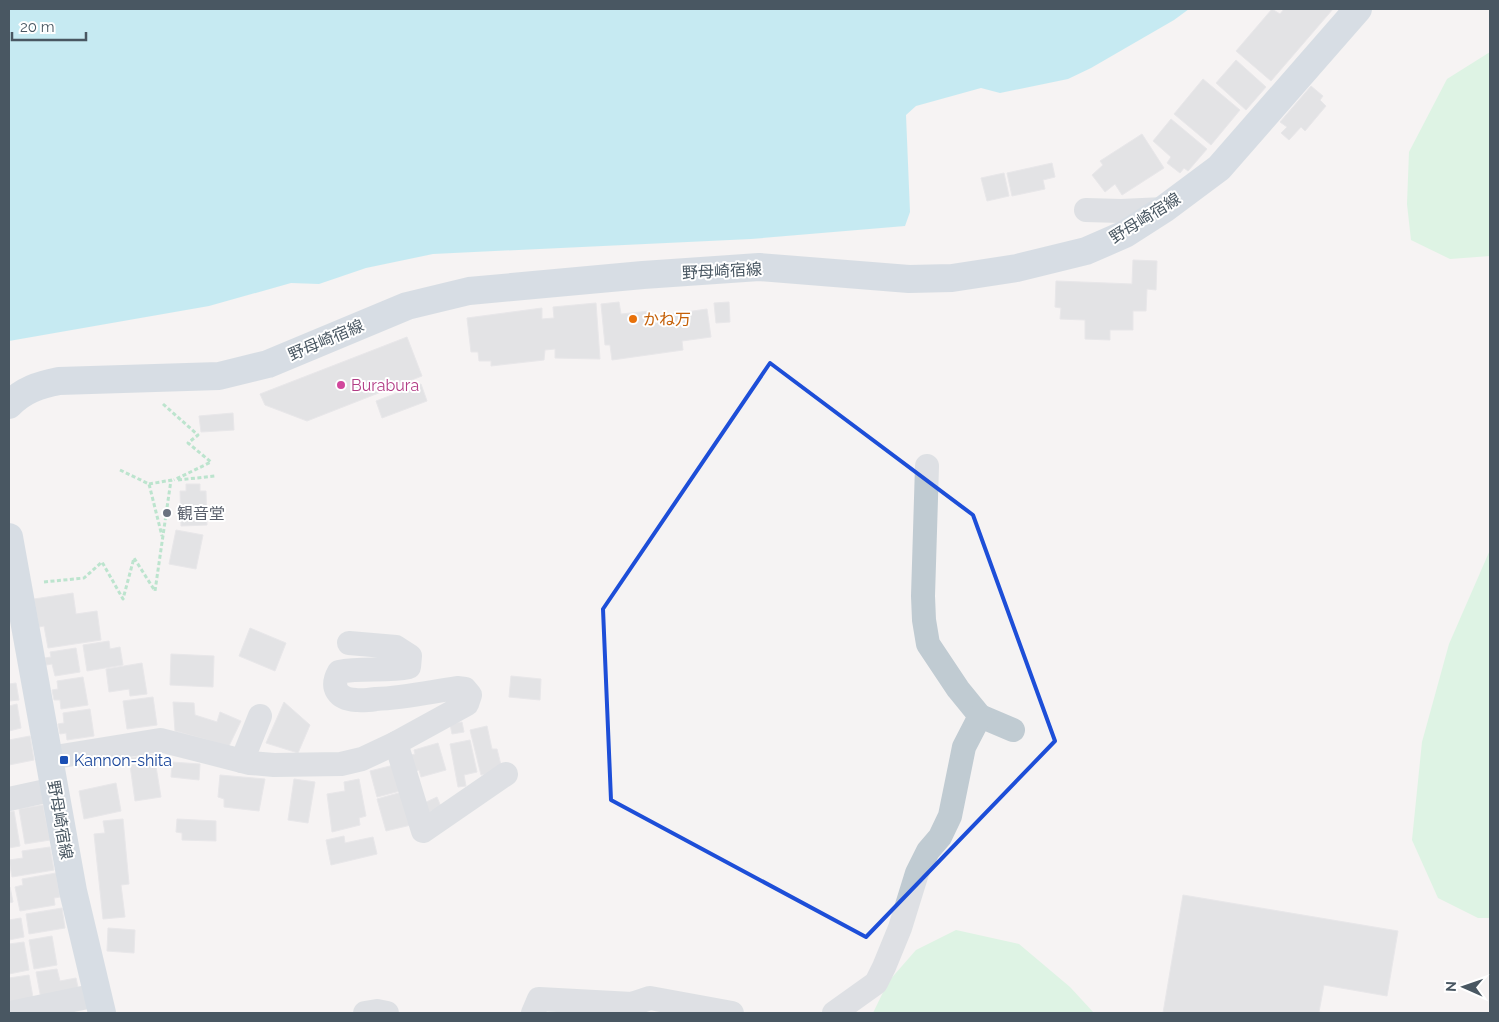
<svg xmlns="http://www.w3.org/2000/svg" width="1499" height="1022" font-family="Raleway,'Noto Sans JP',sans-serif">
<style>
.green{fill:#c1f3d2}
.water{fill:#8de1f1}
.building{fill:#cdd0d5;stroke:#d7d9de}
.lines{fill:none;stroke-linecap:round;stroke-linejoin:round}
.path{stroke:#77d3a2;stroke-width:3;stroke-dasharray:4 2.5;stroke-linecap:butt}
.street{stroke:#c0cbd2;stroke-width:24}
.primary{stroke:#b2c4d2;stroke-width:28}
.marked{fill:none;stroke:#1d4ed8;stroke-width:4;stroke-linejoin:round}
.food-dot{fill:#e8710a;stroke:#fff;stroke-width:2}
.hotel-dot{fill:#d1479c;stroke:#fff;stroke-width:2}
.worship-dot{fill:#6b7280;stroke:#fff;stroke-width:2}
.transit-dot{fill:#1a4fb4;stroke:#fff;stroke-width:2}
.labels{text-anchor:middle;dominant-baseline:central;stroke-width:4;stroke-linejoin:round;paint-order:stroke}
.street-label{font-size:16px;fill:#495762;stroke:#fff}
.food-label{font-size:16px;fill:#c56008;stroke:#fff;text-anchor:start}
.hotel-label{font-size:16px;fill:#b23c85;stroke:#fff;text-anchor:start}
.worship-label{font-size:16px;fill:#5b616d;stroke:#fff;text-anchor:start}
.transit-label{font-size:16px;fill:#164399;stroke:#fff;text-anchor:start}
</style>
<rect width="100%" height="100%" fill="#f5f3f3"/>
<!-- green -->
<g class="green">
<polygon points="1490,52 1490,256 1450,259 1411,240 1407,204 1409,152 1447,79"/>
<polygon points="1490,550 1490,918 1478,918 1438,898 1412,840 1422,742 1449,644"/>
<polygon points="956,930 1019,944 1070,987 1094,1013 873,1013 888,982 916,950"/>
</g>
<!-- water -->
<polygon class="water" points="9,9 1189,9 1174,20 1091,68 1068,79 1000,93 981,88 916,106 906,115 910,212 905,226 751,239 433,254 366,268 319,284 291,283 209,306 9,341"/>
<!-- building -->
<g class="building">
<polygon points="1272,9 1280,14 1284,9 1333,9 1271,81 1236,51"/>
<polygon points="1236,60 1266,87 1246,110 1216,83"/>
<polygon points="1203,79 1240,110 1211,145 1174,114"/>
<polygon points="1311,86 1323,96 1320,100 1326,106 1305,131 1301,127 1289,140 1281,133 1287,127 1280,122"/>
<polygon points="1171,119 1207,149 1188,171 1184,168 1180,173 1167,163 1171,157 1153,141"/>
<polygon points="1142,134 1164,168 1122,195 1115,184 1105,192 1092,175 1103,165 1100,161"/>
<polygon points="1052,163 1055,177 1043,180 1045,189 1012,196 1007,173"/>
<polygon points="1004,173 1009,196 987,201 981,178"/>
<polygon points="1133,260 1157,261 1156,290 1147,289 1146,311 1133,311 1133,330 1110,330 1110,340 1085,339 1085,320 1060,319 1061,308 1055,307 1056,281 1132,284"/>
<polygon points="619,302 621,314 650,311 651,317 707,309 711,337 682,341 683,350 612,360 610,345 605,345 601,304"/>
<polygon points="729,302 730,322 716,323 714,303"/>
<polygon points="596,303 600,359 555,358 555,349 545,350 544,360 491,366 491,361 479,361 478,352 471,352 467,318 542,308 542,319 554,318 553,307"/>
<polygon points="407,337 422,376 307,421 265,405 260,394"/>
<polygon points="421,384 427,401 382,418 376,401"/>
<polygon points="233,413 234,430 201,432 199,416"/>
<polygon points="186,484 200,484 200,491 206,491 207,525 181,526 180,491 186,491"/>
<polygon points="176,530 203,535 196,569 169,564"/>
<polygon points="73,593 76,614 97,611 101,640 48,648 44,626 39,627 34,599"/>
<polygon points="250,628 286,643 275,671 239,656"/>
<polygon points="109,641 110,649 120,647 123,665 87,671 83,645"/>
<polygon points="76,648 80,672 55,676 52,664 46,665 45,658 51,657 50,652"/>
<polygon points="171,654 214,656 213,687 170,685"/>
<polygon points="142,663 147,694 130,696 129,689 109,692 106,669"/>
<polygon points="511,676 541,679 540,700 509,697"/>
<polygon points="83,677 88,705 61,709 60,700 54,700 52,690 58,689 57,681"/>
<polygon points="16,683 19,700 9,701 9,684"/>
<polygon points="153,697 157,725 127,729 123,701"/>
<polygon points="173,702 194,703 195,715 217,722 220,712 241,721 229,746 175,731"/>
<polygon points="284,702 310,725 298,753 266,743"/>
<polygon points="17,704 21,728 9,731 9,706"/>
<polygon points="90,709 94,736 67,740 66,733 60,734 58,724 64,723 63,713"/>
<polygon points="462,722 464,732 452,734 450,724"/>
<polygon points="487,726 492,749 497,749 501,765 497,772 481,775 470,730"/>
<polygon points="30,736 34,760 9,765 9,740"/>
<polygon points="470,740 477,772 464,775 466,786 458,787 450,744"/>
<polygon points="438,743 446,770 421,777 419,770 411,773 407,756 415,754 414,750"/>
<polygon points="154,754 161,797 135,801 129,758"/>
<polygon points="172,762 200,764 199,780 171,777"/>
<polygon points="398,764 404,790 377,797 370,771"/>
<polygon points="220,775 265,779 259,811 224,807 224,799 218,797"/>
<polygon points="294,779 315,782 308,823 288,820"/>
<polygon points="359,779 366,816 359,818 360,825 332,832 327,794 345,791 344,782"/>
<polygon points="116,783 121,811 84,819 79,791"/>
<polygon points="402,792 415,824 386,831 377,799"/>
<polygon points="437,797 441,807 426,813 422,804"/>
<polygon points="43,805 50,840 25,844 19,809"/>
<polygon points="14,811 20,846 9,848 9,812"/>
<polygon points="123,819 129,884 121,885 125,917 103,919 94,834 105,833 103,821"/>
<polygon points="177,819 216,821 216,841 182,840 182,833 176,832"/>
<polygon points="344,836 345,843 373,837 377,854 331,865 326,840"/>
<polygon points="50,847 54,870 12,877 9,860 23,858 22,851"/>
<polygon points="56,873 60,897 54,898 55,905 20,911 15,887 23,885 22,879"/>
<polygon points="9,887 10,887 13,902 9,903"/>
<polygon points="1183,895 1398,931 1387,996 1324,985 1319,1012 1327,1013 1163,1013"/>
<polygon points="62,908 65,928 29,934 26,914"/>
<polygon points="21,918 24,937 9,940 9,920"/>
<polygon points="108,928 135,930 134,953 107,951"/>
<polygon points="52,936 57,965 34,969 29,940"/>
<polygon points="24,942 29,970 9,974 9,944"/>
<polygon points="57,969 60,981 76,978 79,992 41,999 36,972"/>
<polygon points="29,975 34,1003 9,1008 9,978"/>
</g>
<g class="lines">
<!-- path -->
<g class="path">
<polyline points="163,404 198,435 188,443 211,462 174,480"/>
<polyline points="120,470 149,484 162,536"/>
<polyline points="178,480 215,476"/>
<polyline points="149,484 172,480"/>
<polyline points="44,582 84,578 102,562 123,599 134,558 155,591 171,480"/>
</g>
<!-- street -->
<g class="street">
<polyline points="1086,210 1121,211 1164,209"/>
<polyline points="927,466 923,596 924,620 928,644 958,689 980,716 1013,730"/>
<polyline points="396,743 423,831 506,774"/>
<path d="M49,758l111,-18 90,23 24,2 67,-1 21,-5 34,-16 71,-39 3,-9 -5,-6 -8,-1c-27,4 -54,10 -81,11 -7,1 -14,2 -20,1 -18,-1 -26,-12 -17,-28 23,-5 47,0 70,-5l1,-11 -14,-9 -47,-4"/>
<polyline points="242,761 260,716"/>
<polyline points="9,799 55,789"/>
<polyline points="10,1013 97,995"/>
<polyline points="365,1013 377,1011 387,1013"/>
<polyline points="533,1013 539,999 632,1004 650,998 732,1013"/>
<polyline points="834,1013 876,983 884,967 900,928 917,873 928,851 940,837 950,816 964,747 980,716"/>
</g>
<!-- primary -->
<g class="primary">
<path d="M9,405c14,-15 30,-20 50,-24l160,-5 49,-12 139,-58 62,-15 174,-16 116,-8 150,12 43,-1 65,-10 69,-17 39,-17 39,-25 55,-41 139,-159"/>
<polyline points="9,537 73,891 102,1013"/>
</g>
</g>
<!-- marked area -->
<path d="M0 0H1499V1022H0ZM770,363l203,152 82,226 -189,196 -255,-137 -8,-191z" fill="#f5f3f3" fill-opacity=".55" fill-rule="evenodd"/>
<path class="marked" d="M770,363l203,152 82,226 -189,196 -255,-137 -8,-191z"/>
<!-- markers -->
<circle class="food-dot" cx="633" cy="319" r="5"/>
<circle class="hotel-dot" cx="341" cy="385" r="5"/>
<circle class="worship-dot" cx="167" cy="513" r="5"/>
<rect class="transit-dot" x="59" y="755" width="10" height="10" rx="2.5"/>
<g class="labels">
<!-- street labels -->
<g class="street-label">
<text transform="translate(1145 218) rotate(-32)">野母崎宿線</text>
<text transform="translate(722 271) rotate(-3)">野母崎宿線</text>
<text transform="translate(326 340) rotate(-23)">野母崎宿線</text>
<text transform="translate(60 820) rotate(80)">野母崎宿線</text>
</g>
<!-- food labels -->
<g class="food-label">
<text x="643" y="319">かね万</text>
</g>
<!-- hotel labels -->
<g class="hotel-label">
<text x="351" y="385">Burabura</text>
</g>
<!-- worship labels -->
<g class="worship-label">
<text x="177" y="513">観音堂</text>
</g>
<!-- transit labels -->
<g class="transit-label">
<text x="74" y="760">Kannon-shita</text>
</g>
</g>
<!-- border -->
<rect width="1499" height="1022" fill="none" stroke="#495762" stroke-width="20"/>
<!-- north arrow -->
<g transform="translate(1464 987) rotate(272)" stroke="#ffffff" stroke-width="4" paint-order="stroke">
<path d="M0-4L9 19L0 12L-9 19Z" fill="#495762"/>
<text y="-8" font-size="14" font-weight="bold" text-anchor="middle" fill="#495762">N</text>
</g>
<!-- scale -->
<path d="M12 32v8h74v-8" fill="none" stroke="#495762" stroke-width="2.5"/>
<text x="20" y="32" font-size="15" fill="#495762" stroke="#ffffff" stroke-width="4" paint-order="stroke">20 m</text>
</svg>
